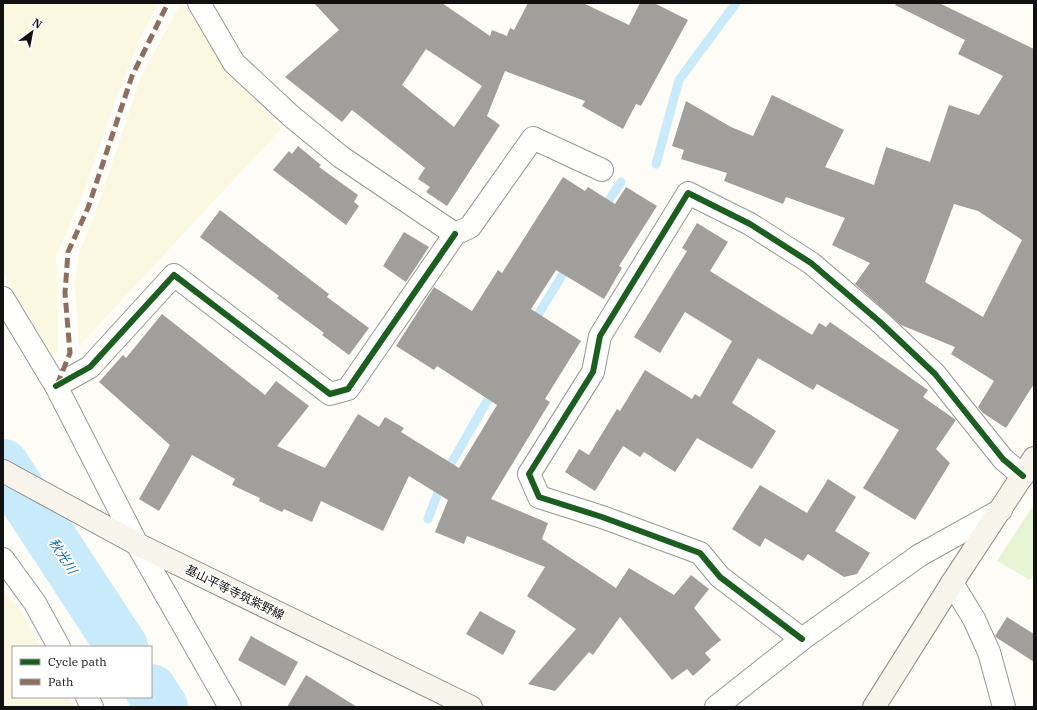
<svg xmlns="http://www.w3.org/2000/svg" width="1037" height="710" font-family="'IBM Plex Serif','Noto Sans JP',serif">
<style>
.farmland{fill:#fbf8e2}
.green{fill:#e7f5d5}
.lines{fill:none;stroke-linecap:round;stroke-linejoin:round}
.stream{stroke:#c9eafb;stroke-width:9}
.river{stroke:#c9eafb;stroke-width:52}
.building{fill:#a19f9c;fill-rule:evenodd}
.street-casing{stroke:#979795;stroke-width:24}
.secondary-casing{stroke:#8e8d8b;stroke-width:24}
.street{stroke:#fffffe;stroke-width:22}
.secondary{stroke:#f6f4eb;stroke-width:22}
.quiet{stroke:#8d6e63;stroke-width:5;stroke-dasharray:10 5;stroke-linecap:butt}
.cycleway-casing{stroke:#fff;stroke-width:8}
.cycleway{stroke:#1b5e20;stroke-width:6}
.labels{text-anchor:middle;dominant-baseline:central;stroke-width:4;stroke-linejoin:round;paint-order:stroke}
.street-label{font-size:12px;fill:#111;stroke:#fff}
.water-label{font-size:13px;font-style:italic;fill:#0a6ab3;stroke:#fff}
</style>
<rect width="100%" height="100%" fill="#fdfcf7"/>
<!-- farmland -->
<g class="farmland">
<polygon points="3,3 158,3 139,40 116,98 85,188 66,234 56,255 58,328 57,353 53,355 3,272"/>
<polygon points="179,6 187,7 224,66 281,129 79,346 75,283 79,253 97,209 141,77"/>
<polygon points="3,591 20,610 40,647 13,647 13,697 69,697 74,707 3,707"/>
</g>
<!-- green -->
<polygon class="green" points="1034,504 1034,575 1030,580 997,561"/>
<g class="lines">
<!-- stream -->
<g class="stream">
<polyline points="656,164 679,80 736,3"/>
<polyline points="603,209 621,182"/>
<polyline points="533,323 569,264"/>
<polyline points="428,519 445,474 494,389"/>
</g>
<!-- river -->
<g class="river">
<polyline points="3,465 122,647"/>
<polyline points="151,690 162,707"/>
</g>
</g>
<!-- building -->
<g class="building">
<path d="M314,3h128l48,33 2,-6 15,6 3,-8 4,2 14,-27h55l46,22 11,-22h14l34,17 -47,86 -5,-2 -13,25 -41,-23 3,-5 -80,-30 -18,45 13,9 -53,81 -21,-14 4,-5 -12,-8 7,-11 -73,-58 -10,12 -57,-45 54,-47zM426,49l56,37 -28,41 -52,-42z"/>
<path d="M897,3h42l95,46v335l-28,44 -23,-15 -5,-6 16,-26 -43,-27 4,-7 -54,-22 -46,-41 15,-21 -38,-18 13,-27 -59,-21 -3,7 -59,-23 3,-8 -46,-14 3,-9 -12,-4 14,-45 45,26 22,9 19,-41 72,35 -19,37 49,18 12,-38 44,15 19,-57 30,10 24,-39 -45,-22 7,-14 -70,-35zM954,204l24,7 44,29 -39,77 -58,-35z"/>
<polygon points="298,146 321,165 319,167 358,195 354,202 359,206 346,225 273,170 289,151 292,154"/>
<polygon points="563,177 585,191 588,187 615,204 626,187 657,206 619,266 622,268 604,299 556,270 531,309 581,341 545,399 550,402 491,499 548,523 542,539 616,588 629,568 674,595 691,575 709,589 694,608 721,640 705,653 711,660 693,676 687,669 672,680 620,617 593,655 589,652 555,691 528,684 576,629 527,596 545,567 467,536 464,544 435,532 448,500 409,476 383,531 321,501 312,522 284,509 282,512 259,501 260,498 232,485 235,479 192,455 159,511 139,499 170,445 99,382 123,355 126,358 162,314 265,395 276,381 309,406 277,446 325,468 358,414 379,427 385,417 404,428 401,432 459,468 497,405 437,366 434,370 396,346 434,287 472,311 498,270 502,273"/>
<polygon points="220,210 329,294 327,297 369,328 349,355 322,335 324,333 277,298 279,296 200,237"/>
<polygon points="697,223 728,242 710,271 812,335 819,323 826,327 830,322 928,390 923,397 956,420 936,449 950,463 915,520 863,488 899,430 817,384 813,390 758,358 732,403 776,431 752,469 697,438 675,472 644,452 640,457 623,446 595,491 565,472 579,449 589,455 617,409 620,411 645,370 692,399 695,394 700,397 732,341 685,312 660,353 634,337 687,251 682,248"/>
<polygon points="404,232 429,247 406,282 383,266"/>
<polygon points="828,479 856,497 835,531 870,553 857,574 844,577 808,554 803,561 765,538 760,547 732,529 760,485 807,513"/>
<polygon points="480,611 516,631 503,655 466,634"/>
<polygon points="1007,617 1034,634 1034,662 997,638 995,636"/>
<polygon points="251,636 298,662 285,686 238,660"/>
<polygon points="306,675 357,707 287,707"/>
</g>
<g class="lines">
<defs>
<g id="street">
<polyline points="199,3 234,63 291,116 341,157 455,234 470,227 533,138 602,170"/>
<polyline points="3,298 56,386 137,544 230,707"/>
<polyline points="56,386 90,367 174,275 330,394 348,389 455,234"/>
<polyline points="3,559 35,603 59,647"/>
<polyline points="952,583 974,619 989,652 1004,707"/>
<polyline points="802,639 720,577 700,553 602,517 539,497 529,474 593,372 600,336 688,193 750,224 811,263 880,322 935,374 1003,459 1023,476"/>
<polyline points="87,697 92,707"/>
<polyline points="716,707 802,639 920,555 1001,510"/>
</g>
<g id="secondary">
<polyline points="3,471 137,544 471,707"/>
<polyline points="874,707 952,583 1034,458"/>
</g>
</defs>
<!-- street casing -->
<use href="#street" class="street-casing"/>
<!-- secondary casing -->
<use href="#secondary" class="secondary-casing"/>
<!-- street -->
<use href="#street" class="street"/>
<!-- secondary -->
<use href="#secondary" class="secondary"/>
<!-- quiet -->
<polyline class="quiet" points="57,385 70,353 65,293 68,252 88,208 132,76 168,3"/>
<defs>
<g id="cycleway">
<polyline points="56,386 90,367 174,275 330,394 348,389 455,234"/>
<polyline points="802,639 720,577 700,553 602,517 539,497 529,474 593,372 600,336 688,193 750,224 811,263 880,322 935,374 1003,459 1023,476"/>
</g>
</defs>
<!-- cycleway casing -->
<use href="#cycleway" class="cycleway-casing"/>
<!-- cycleway -->
<use href="#cycleway" class="cycleway"/>
</g>
<g class="labels">
<!-- street labels -->
<g class="street-label">
<text transform="translate(235 592) rotate(26)">基山平等寺筑紫野線</text>
</g>
<!-- water labels -->
<g class="water-label">
<text transform="translate(63 556) rotate(57)">秋光川</text>
</g>
</g>
<!-- border -->
<rect width="1037" height="710" fill="none" stroke="#111111" stroke-width="8"/>
<!-- legend -->
<rect x="12" y="646" width="140" height="52" fill="#ffffff" stroke="#a0a0a0"/>
<rect x="20" y="659" width="20" height="6" fill="#1b5e20" stroke="#a0a0a0"/>
<text x="48" y="666" font-size="12" fill="#111111">Cycle path</text>
<rect x="20" y="679" width="20" height="6" fill="#8d6e63" stroke="#a0a0a0"/>
<text x="48" y="686" font-size="12" fill="#111111">Path</text>
<!-- north arrow -->
<g transform="translate(32 32) rotate(32)" stroke="#ffffff" stroke-width="3" paint-order="stroke">
<path d="M0-3L7 15L0 10L-7 15Z" fill="#111111"/>
<text y="-6" font-size="11" font-weight="bold" text-anchor="middle" fill="#111111">N</text>
</g>
</svg>
